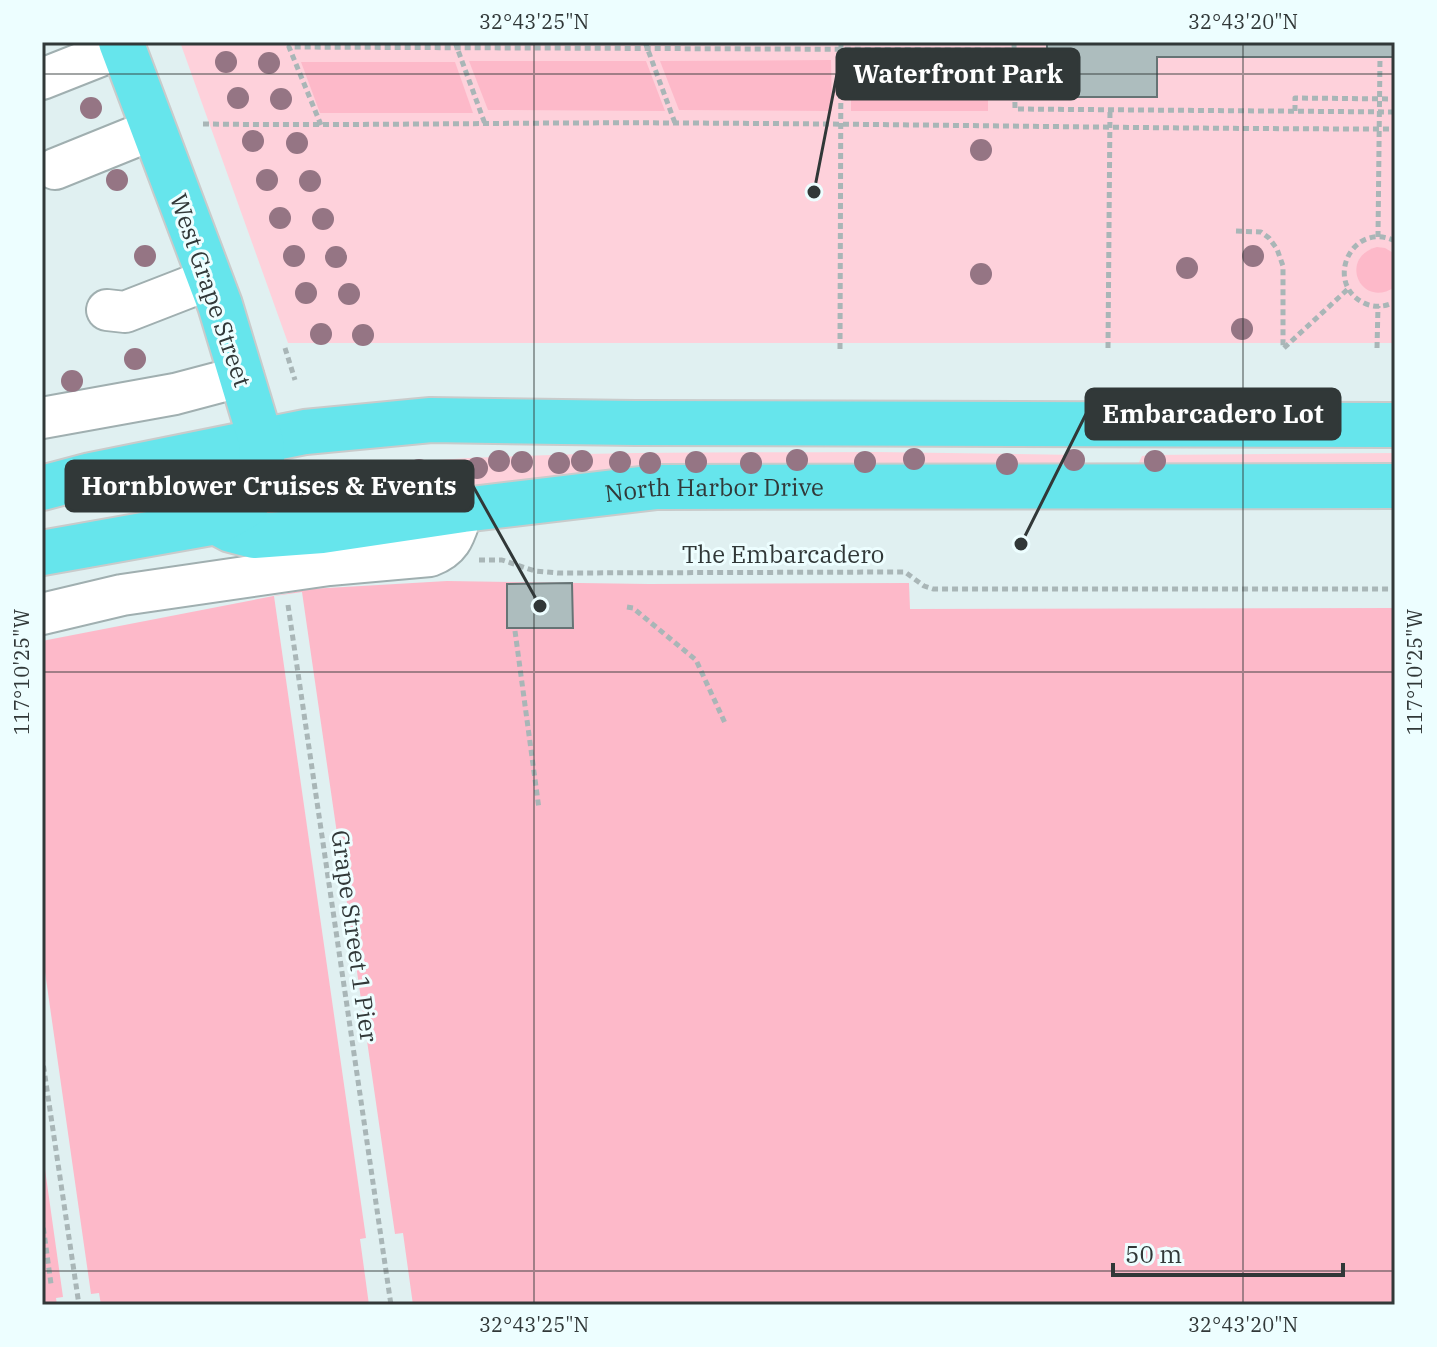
<svg xmlns="http://www.w3.org/2000/svg" width="1437" height="1347" font-family="'IBM Plex Serif',serif">
<style>
.green{fill:#fed1db}
.water{fill:#fdb9c9}
.pier{fill:#e0f0f1}
.building{fill:#adbdbe;stroke:#667475;stroke-width:2}
.lines{fill:none;stroke-linecap:round;stroke-linejoin:round}
.minor-casing{stroke:#a0afb0;stroke-width:44}
.major-casing{stroke:#c9cbcb;stroke-width:48}
.path{stroke:#a9b6b7;stroke-width:5;stroke-dasharray:6 4;stroke-linecap:butt}
.minor{stroke:#fff;stroke-width:40}
.major{stroke:#66e5ec;stroke-width:44}
.tree{fill:#957584}
.ticks{fill:none;stroke:#313838;stroke-width:2;stroke-opacity:0.45}
.labels{text-anchor:middle;dominant-baseline:central;stroke-width:6;stroke-linejoin:round;paint-order:stroke}
.street-label{font-size:24px;fill:#313838;stroke:#edfeff}
.leader{fill:none;stroke:#313838;stroke-width:3}
.callout-dot{fill:#313838;stroke:#edfeff;stroke-width:3}
.callout{fill:#313838;stroke:#313838;stroke-width:3}
.callout-label{font-size:26px;text-anchor:middle;font-weight:bold;fill:#fff}
.neatline{fill:none;stroke:#313838;stroke-width:3}
.ticks-label{font-size:20px;text-anchor:middle;fill:#313838}
</style>
<rect width="100%" height="100%" fill="#e0f0f1"/>
<!-- green -->
<g class="green">
<polygon points="180,42 1395,42 1395,343 288,343"/>
<path d="M876,452l202,3 3,9 -2,4 -573,16 -158,15v-32c176,-17 352,-14 528,-15z"/>
<polygon points="1395,453 1395,473 1141,468 1139,462 1142,456 1149,455"/>
</g>
<!-- water -->
<g class="water">
<polygon points="831,60 832,111 679,110 660,61"/>
<polygon points="469,61 646,61 665,111 488,110"/>
<rect x="851" y="61" width="137" height="50"/>
<polygon points="301,62 455,62 473,113 320,113"/>
<path d="M1377,247l8,1 10,6v33c-35,23 -57,-30 -18,-40z"/>
<polygon points="447,581 649,584 909,583 910,609 1395,608 1395,1305 42,1305 42,641 310,589"/>
</g>
<!-- pier -->
<g class="pier">
<polygon points="302,592 395,1234 403,1233 413,1305 369,1305 360,1239 366,1238 274,596"/>
<polygon points="42,951 91,1294 99,1293 101,1305 57,1305 56,1298 63,1297 42,1148"/>
</g>
<!-- building -->
<g class="building">
<polygon points="1047,42 1395,42 1395,57 1157,57 1157,97 1064,97 1064,56 1047,56"/>
<polygon points="572,583 573,628 507,628 507,584"/>
</g>
<g class="lines">
<defs>
<g id="minor">
<polyline points="42,79 123,47"/>
<polyline points="55,169 154,129"/>
<polyline points="107,310 125,312 210,279"/>
<polyline points="42,418 175,394 243,376"/>
<path d="M42,614l80,-19 207,-30 101,-9c24,-9 25,-24 33,-46"/>
</g>
<g id="major">
<polyline points="42,488 91,475 305,432 431,420 635,423 1395,425"/>
<path id="s1" d="M216,522l15,8 23,6 68,-5 141,-21 194,-23 738,-1"/>
<polyline points="42,553 216,522 244,507 263,480 261,441 220,305 121,42"/>
</g>
</defs>
<!-- minor casing -->
<use href="#minor" class="minor-casing"/>
<!-- major casing -->
<use href="#major" class="major-casing"/>
<!-- path -->
<g class="path">
<polyline points="455,42 485,124"/>
<polyline points="645,42 675,123"/>
<polyline points="1014,42 1015,109 1395,112"/>
<polyline points="1295,111 1295,98 1395,99"/>
<path d="M203,124c159,2 319,-2 478,-1 238,1 476,6 714,6"/>
<polyline points="321,125 289,47 1014,50"/>
<polyline points="1236,231 1261,232 1269,238 1277,249 1283,266 1283,349"/>
<polyline points="1378,237 1380,57"/>
<path d="M1395,241c-43,-21 -72,42 -31,62 10,5 21,4 31,-1"/>
<polyline points="285,348 295,380"/>
<polyline points="1108,348 1110,109"/>
<polyline points="1284,348 1348,289"/>
<polyline points="1377,348 1378,306"/>
<polyline points="840,349 841,42"/>
<polyline points="479,560 502,560 535,571 558,573 905,572 924,586 933,589 1395,589"/>
<polyline points="288,605 391,1305"/>
<polyline points="627,607 633,608 696,660 725,723"/>
<polyline points="515,631 539,809"/>
<polyline points="42,1056 79,1305"/>
<polyline points="42,1218 51,1284"/>
</g>
<!-- minor -->
<use href="#minor" class="minor"/>
<!-- major -->
<use href="#major" class="major"/>
</g>
<!-- trees -->
<g class="tree">
<circle cx="226" cy="62" r="11"/>
<circle cx="269" cy="63" r="11"/>
<circle cx="238" cy="98" r="11"/>
<circle cx="281" cy="99" r="11"/>
<circle cx="91" cy="108" r="11"/>
<circle cx="253" cy="141" r="11"/>
<circle cx="297" cy="143" r="11"/>
<circle cx="981" cy="150" r="11"/>
<circle cx="117" cy="180" r="11"/>
<circle cx="267" cy="180" r="11"/>
<circle cx="310" cy="181" r="11"/>
<circle cx="280" cy="218" r="11"/>
<circle cx="323" cy="219" r="11"/>
<circle cx="145" cy="256" r="11"/>
<circle cx="294" cy="256" r="11"/>
<circle cx="1253" cy="256" r="11"/>
<circle cx="336" cy="257" r="11"/>
<circle cx="1187" cy="268" r="11"/>
<circle cx="981" cy="274" r="11"/>
<circle cx="306" cy="293" r="11"/>
<circle cx="349" cy="294" r="11"/>
<circle cx="1242" cy="329" r="11"/>
<circle cx="321" cy="334" r="11"/>
<circle cx="363" cy="335" r="11"/>
<circle cx="135" cy="359" r="11"/>
<circle cx="72" cy="381" r="11"/>
<circle cx="914" cy="459" r="11"/>
<circle cx="797" cy="460" r="11"/>
<circle cx="1074" cy="460" r="11"/>
<circle cx="499" cy="461" r="11"/>
<circle cx="582" cy="461" r="11"/>
<circle cx="1155" cy="461" r="11"/>
<circle cx="522" cy="462" r="11"/>
<circle cx="620" cy="462" r="11"/>
<circle cx="696" cy="462" r="11"/>
<circle cx="865" cy="462" r="11"/>
<circle cx="559" cy="463" r="11"/>
<circle cx="650" cy="463" r="11"/>
<circle cx="751" cy="463" r="11"/>
<circle cx="1007" cy="464" r="11"/>
<circle cx="477" cy="468" r="11"/>
<circle cx="419" cy="470" r="11"/>
</g>
<!-- ticks -->
<path class="ticks" d="M534,42v1263M1243,42v1263M42,74h1353M42,672h1353M42,1271h1353"/>
<g class="labels">
<!-- street labels -->
<g class="street-label">
<text transform="translate(211 290) rotate(71)">West Grape Street</text>
<text stroke="none"><textPath href="#s1" startOffset="504">North Harbor Drive</textPath></text>
<text x="783" y="554">The Embarcadero</text>
<text transform="translate(355 936) rotate(82)">Grape Street 1 Pier</text>
</g>
</g>
<!-- callouts -->
<path class="leader" d="M814 192L837 74M1021 544L1086 414M540 606L473 486"/>
<g class="callout-dot">
<circle cx="814" cy="192" r="8"/>
<circle cx="1021" cy="544" r="8"/>
<circle cx="540" cy="606" r="8"/>
</g>
<g class="callout">
<rect x="837" y="49" width="242" height="50" rx="8"/>
<rect x="1086" y="389" width="254" height="50" rx="8"/>
<rect x="66" y="461" width="407" height="50" rx="8"/>
</g>
<g class="callout-label">
<text x="958" y="83">Waterfront Park</text>
<text x="1213" y="423">Embarcadero Lot</text>
<text x="269" y="495">Hornblower Cruises &amp; Events</text>
</g>
<!-- border -->
<rect width="1437" height="1347" fill="none" stroke="#edfeff" stroke-width="88"/>
<!-- scale -->
<path d="M1113 1263v12h230v-12" fill="none" stroke="#313838" stroke-width="4"/>
<text x="1125" y="1263" font-size="24" fill="#313838" stroke="#edfeff" stroke-width="6" paint-order="stroke">50 m</text>
<rect x="44" y="44" width="1349" height="1259" class="neatline"/>
<g class="ticks-label">
<text x="534" y="29">32°43'25"N</text>
<text x="1243" y="29">32°43'20"N</text>
<text transform="translate(1415 672) rotate(-90)" y="7">117°10'25"W</text>
<text transform="translate(22 672) rotate(-90)" y="7">117°10'25"W</text>
<text x="534" y="1332">32°43'25"N</text>
<text x="1243" y="1332">32°43'20"N</text>
</g>
</svg>
